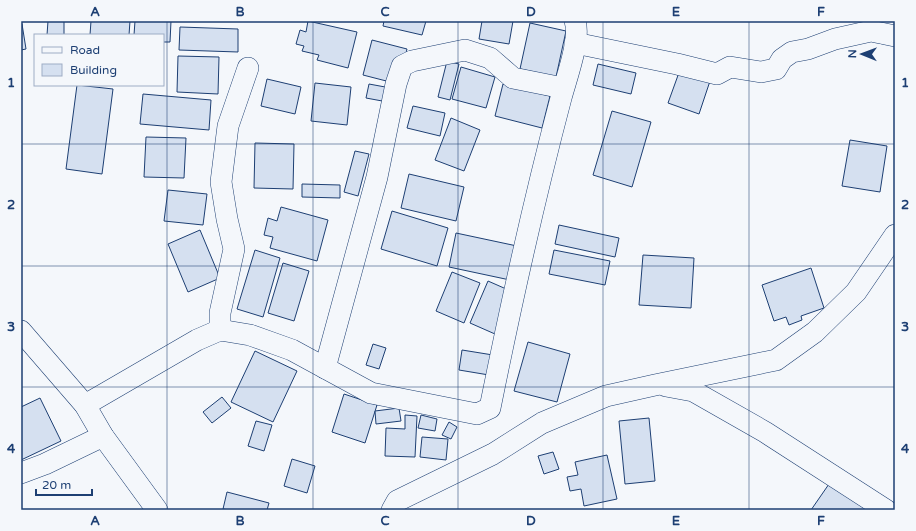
<svg xmlns="http://www.w3.org/2000/svg" width="916" height="531" font-family="'Varela Round',sans-serif">
<style>
.building{fill:#d5e0f0;stroke:#1d3f73}
.lines{fill:none;stroke-linecap:round;stroke-linejoin:round}
.minor-casing{stroke:#1d3f73;stroke-width:22}
.minor{stroke:#f4f7fb;stroke-width:21}
.grid{fill:none;stroke:#1d3f73;stroke-width:1;stroke-opacity:0.55}
.neatline{fill:none;stroke:#1d3f73;stroke-width:1.5}
.grid-label{font-size:13px;text-anchor:middle;font-weight:bold;fill:#1d3f73}
</style>
<rect width="100%" height="100%" fill="#f4f7fb"/>
<!-- building -->
<g class="building">
<polygon points="48,21 64,21 64,35 47,35"/>
<polygon points="91,21 130,21 129,35 90,35"/>
<polygon points="135,21 171,21 170,42 163,42 163,35 134,35"/>
<polygon points="308,21 357,32 348,68 317,60 319,55 302,51 304,46 296,44 300,30 306,32"/>
<polygon points="384,21 426,21 422,35 383,26"/>
<polygon points="482,21 513,21 509,44 479,39"/>
<polygon points="530,23 566,31 556,77 520,69"/>
<polygon points="21,24 22,24 26,49 21,50"/>
<polygon points="180,27 238,29 238,52 179,50"/>
<polygon points="372,40 407,49 398,84 363,75"/>
<polygon points="178,56 219,57 218,94 177,92"/>
<polygon points="447,61 459,64 450,100 438,97"/>
<polygon points="598,64 636,73 631,94 593,85"/>
<polygon points="461,67 495,77 486,108 452,99"/>
<polygon points="681,67 711,78 699,114 668,103"/>
<polygon points="267,79 301,87 295,114 261,106"/>
<polygon points="315,83 351,87 347,125 311,121"/>
<polygon points="369,84 396,89 393,103 366,98"/>
<polygon points="503,84 550,96 542,128 495,116"/>
<polygon points="77,85 113,89 102,174 66,169"/>
<polygon points="143,94 211,100 209,130 140,124"/>
<polygon points="413,106 445,113 440,136 407,128"/>
<polygon points="612,111 651,122 632,187 593,175"/>
<polygon points="451,118 480,130 464,171 435,160"/>
<polygon points="146,137 186,138 184,178 144,177"/>
<polygon points="850,140 887,146 880,192 842,186"/>
<polygon points="255,143 294,144 293,189 254,188"/>
<polygon points="355,151 369,154 358,196 344,192"/>
<polygon points="409,174 464,187 456,221 401,208"/>
<polygon points="302,184 340,185 340,198 302,197"/>
<polygon points="168,190 207,194 203,225 164,221"/>
<polygon points="281,207 328,220 317,261 270,248 273,237 264,235 268,218 277,221"/>
<polygon points="392,211 448,228 437,266 381,249"/>
<polygon points="559,225 619,238 615,257 555,244"/>
<polygon points="200,230 220,278 188,292 168,244"/>
<polygon points="456,233 517,246 510,280 449,267"/>
<polygon points="255,250 280,258 263,317 237,309"/>
<polygon points="554,250 610,261 605,285 549,274"/>
<polygon points="643,255 694,258 691,308 639,305"/>
<polygon points="283,263 309,271 294,321 268,313"/>
<polygon points="811,268 824,308 801,316 802,320 789,325 786,317 774,321 762,285"/>
<polygon points="452,272 480,283 464,323 436,311"/>
<polygon points="488,281 513,292 495,334 470,323"/>
<polygon points="528,342 570,354 557,402 514,391"/>
<polygon points="373,344 386,348 379,369 366,365"/>
<polygon points="462,350 493,355 489,375 459,370"/>
<polygon points="255,351 297,371 273,422 231,402"/>
<polygon points="344,394 377,405 365,443 332,432"/>
<polygon points="222,397 231,408 212,423 203,412"/>
<polygon points="40,398 61,441 21,460 21,407"/>
<polygon points="399,408 401,421 376,424 375,411"/>
<polygon points="405,415 417,416 415,457 385,456 386,428 405,429"/>
<polygon points="421,415 437,419 435,431 418,428"/>
<polygon points="649,418 655,481 625,484 619,421"/>
<polygon points="256,421 272,425 264,451 248,446"/>
<polygon points="449,422 457,427 451,439 442,435"/>
<polygon points="422,437 448,439 446,460 420,457"/>
<polygon points="553,452 559,469 544,474 538,456"/>
<polygon points="607,455 617,499 584,506 581,489 570,491 567,477 578,475 575,462"/>
<polygon points="292,459 315,466 307,493 284,486"/>
<polygon points="829,484 867,510 811,510"/>
<polygon points="227,492 269,503 267,510 229,510 223,509"/>
</g>
<g class="lines">
<defs>
<g id="minor">
<polyline points="575,43 677,64 717,74 730,67 761,72 776,69 782,59 792,52 808,49 835,39 871,31 895,36"/>
<polyline points="220,330 220,313 234,249 227,219 221,182 228,126 248,68"/>
<polyline points="21,331 85,405 103,436 157,510"/>
<polyline points="325,368 377,177 396,84 402,66 412,61 465,50 490,58 513,78 563,88"/>
<polyline points="666,386 693,391 765,432 886,510"/>
<path d="M85,405l112,-65 23,-10 30,5 42,15 79,43 106,21 13,-6c21,-104 44,-208 71,-310 5,-19 20,-59 14,-77"/>
<polyline points="21,473 45,464 103,436"/>
<polyline points="392,510 397,501 493,454 542,423 606,396 655,385 776,360 815,332 856,292 895,235"/>
</g>
</defs>
<!-- minor casing -->
<use href="#minor" class="minor-casing"/>
<!-- minor -->
<use href="#minor" class="minor"/>
</g>
<!-- grid -->
<path class="grid" d="M167,21v489M313,21v489M458,21v489M603,21v489M749,21v489M21,144h874M21,266h874M21,387h874"/>
<!-- border -->
<rect width="916" height="531" fill="none" stroke="#f4f7fb" stroke-width="44"/>
<!-- legend -->
<rect x="34" y="34" width="130" height="52" fill="#f4f7fb" stroke="#9eadc5"/>
<rect x="42" y="47" width="20" height="6" fill="#f4f7fb" stroke="#9eadc5"/>
<text x="70" y="54" font-size="12" fill="#1d3f73">Road</text>
<rect x="42" y="64" width="20" height="12" fill="#d5e0f0" stroke="#9eadc5"/>
<text x="70" y="74" font-size="12" fill="#1d3f73">Building</text>
<!-- north arrow -->
<g transform="translate(862 54) rotate(271)" stroke="#f4f7fb" stroke-width="3" paint-order="stroke">
<path d="M0-3L7 15L0 10L-7 15Z" fill="#1d3f73"/>
<text y="-6" font-size="11" font-weight="bold" text-anchor="middle" fill="#1d3f73">N</text>
</g>
<!-- scale -->
<path d="M36 489v6h56v-6" fill="none" stroke="#1d3f73" stroke-width="2"/>
<text x="42" y="489" font-size="12" fill="#1d3f73" stroke="#f4f7fb" stroke-width="3" paint-order="stroke">20 m</text>
<rect x="22" y="22" width="872" height="487" class="neatline"/>
<g class="grid-label">
<text x="95" y="16">A</text>
<text x="240" y="16">B</text>
<text x="385" y="16">C</text>
<text x="531" y="16">D</text>
<text x="676" y="16">E</text>
<text x="821" y="16">F</text>
<text x="11" y="87">1</text>
<text x="905" y="87">1</text>
<text x="11" y="209">2</text>
<text x="905" y="209">2</text>
<text x="11" y="331">3</text>
<text x="905" y="331">3</text>
<text x="11" y="453">4</text>
<text x="905" y="453">4</text>
<text x="95" y="525">A</text>
<text x="240" y="525">B</text>
<text x="385" y="525">C</text>
<text x="531" y="525">D</text>
<text x="676" y="525">E</text>
<text x="821" y="525">F</text>
</g>
</svg>
